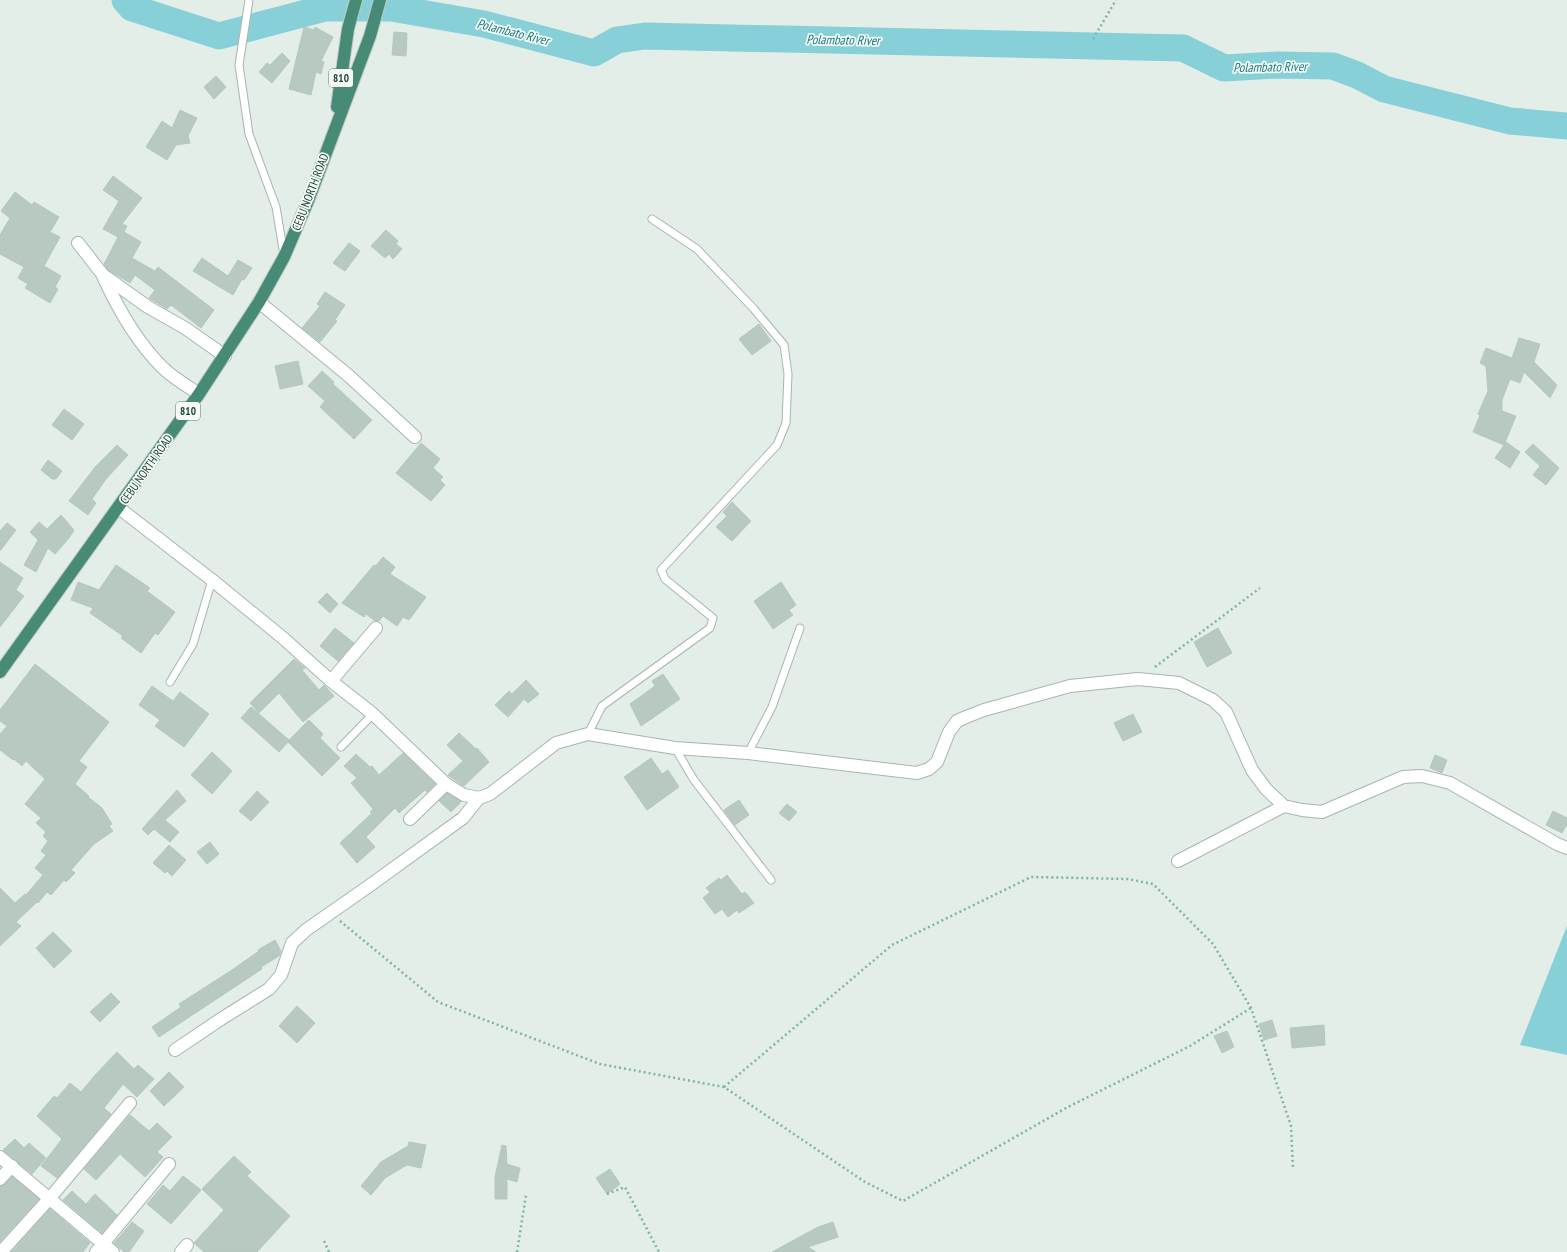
<svg xmlns="http://www.w3.org/2000/svg" width="1567" height="1252" font-family="'PT Sans Narrow',sans-serif">
<style>
.water{fill:#87d0d7}
.lines{fill:none;stroke-linecap:round;stroke-linejoin:round}
.river{stroke:#87d0d7;stroke-width:27}
.building{fill:#b8c9c1;stroke:#b5c8bf}
.service-casing{stroke:#a5b7af;stroke-width:9}
.minor-casing{stroke:#a5b7af;stroke-width:14}
.trunk-casing{stroke:#c1cac7;stroke-width:14}
.path{stroke:#81b4a0;stroke-width:2.5;stroke-dasharray:2 3;stroke-linecap:butt}
.service{stroke:#fff;stroke-width:7}
.minor{stroke:#fff;stroke-width:12}
.trunk{stroke:#478b76;stroke-width:12}
.labels{text-anchor:middle;dominant-baseline:central;stroke-width:3.5;stroke-linejoin:round;paint-order:stroke}
.shield{fill:#f4faf6;stroke:#607870;stroke-width:1}
.shield-label{font-size:11px;font-weight:bold;fill:#214136}
.street-label{font-size:12px;fill:#214136;stroke:#f4faf6}
.water-label{font-size:13px;font-style:italic;fill:#167882;stroke:#f4faf6}
</style>
<rect width="100%" height="100%" fill="#e3eee8"/>
<!-- water -->
<polygon class="water" points="1567,926 1567,1055 1520,1045"/>
<g class="lines">
<!-- river -->
<polyline class="river" points="125,0 132,8 219,36 325,8 391,8 484,24 594,53 617,40 645,36 1183,48 1224,68 1278,65 1333,66 1357,75 1384,89 1510,121 1567,126"/>
</g>
<!-- building -->
<g class="building">
<polygon points="304,27 314,30 315,27 333,37 321,61 324,62 321,74 316,72 311,95 289,89"/>
<polygon points="394,32 407,33 406,56 392,55"/>
<polygon points="282,53 290,61 272,83 259,72 267,63 270,65"/>
<polygon points="216,76 226,87 214,99 204,87"/>
<polygon points="180,110 197,118 188,136 190,143 176,145 167,160 146,147 162,121 172,128"/>
<polygon points="113,176 142,198 122,224 127,226 124,232 141,242 132,258 155,271 158,267 214,310 201,328 171,305 167,309 149,298 155,290 135,275 130,283 108,270 104,264 118,237 103,229 119,201 103,190"/>
<polygon points="15,192 32,205 34,202 59,217 50,232 60,237 44,266 61,276 55,287 58,289 50,303 25,288 28,284 18,278 24,267 0,254 0,235 10,218 1,211"/>
<polygon points="386,230 398,241 396,244 402,249 393,259 389,254 385,258 371,246"/>
<polygon points="349,243 360,251 345,271 333,263"/>
<polygon points="202,258 228,276 238,260 252,268 244,280 242,279 233,295 193,271"/>
<polygon points="325,292 345,305 335,320 337,321 320,342 302,328 320,306 317,304"/>
<polygon points="759,324 771,341 752,355 739,339"/>
<polygon points="1519,338 1540,344 1534,362 1557,385 1550,398 1524,372 1520,383 1510,379 1502,400 1502,411 1516,416 1504,445 1473,432 1480,415 1478,414 1488,391 1486,366 1480,363 1486,348 1512,358"/>
<polygon points="298,361 303,384 280,389 275,366"/>
<polygon points="322,371 334,382 333,384 372,420 354,439 320,407 325,401 308,386"/>
<polygon points="64,409 84,424 72,440 52,425"/>
<polygon points="1506,442 1520,452 1510,468 1495,458"/>
<polygon points="421,443 440,459 433,468 443,477 440,480 445,485 431,501 396,473"/>
<polygon points="1533,444 1559,468 1546,485 1533,475 1540,466 1525,452"/>
<polygon points="117,445 128,455 106,479 92,499 96,503 88,515 69,501 96,466"/>
<polygon points="48,460 62,471 56,479 52,479 41,470"/>
<polygon points="732,502 751,521 732,541 716,527 727,516 723,512"/>
<polygon points="61,515 74,530 69,538 55,554 48,548 36,572 24,565 38,540 30,532 39,522 47,529"/>
<polygon points="7,523 16,530 0,551 0,531"/>
<polygon points="383,557 395,567 390,574 426,597 409,620 403,617 397,626 383,616 379,621 375,621 366,614 364,617 342,603 374,565 376,566"/>
<polygon points="0,562 23,578 16,590 24,596 0,627"/>
<polygon points="116,565 150,588 147,591 175,612 158,635 155,633 141,653 121,638 123,636 90,613 93,608 71,600 78,582 99,590"/>
<polygon points="781,582 796,605 789,610 793,615 773,629 754,601"/>
<polygon points="327,593 338,604 330,613 318,602"/>
<polygon points="335,628 354,643 338,661 320,646"/>
<polygon points="1218,628 1232,653 1207,667 1194,642"/>
<polygon points="294,659 305,668 302,670 319,690 324,685 334,696 303,722 279,693 259,713 250,703"/>
<polygon points="35,664 109,722 79,761 87,767 75,784 89,796 88,797 102,808 112,824 109,826 113,831 94,844 71,870 75,873 66,882 64,880 51,895 47,892 38,903 37,902 16,922 21,926 0,946 0,888 15,903 25,894 26,895 43,875 35,868 46,855 41,851 48,841 43,836 46,832 36,823 41,818 25,804 45,779 26,761 22,766 14,759 13,760 0,750 0,734 7,726 0,721 0,710"/>
<polygon points="663,674 680,699 641,726 630,704 655,686 652,681"/>
<polygon points="526,680 539,694 528,703 524,699 508,717 495,705 509,691 512,694"/>
<polygon points="152,686 173,701 180,692 209,714 184,747 155,726 160,720 139,705"/>
<polygon points="251,707 289,740 309,720 323,734 320,738 340,758 322,776 288,742 279,752 241,718"/>
<polygon points="1133,714 1142,732 1123,741 1114,723"/>
<polygon points="459,733 476,749 477,748 489,762 464,786 448,775 463,761 447,745"/>
<polygon points="212,752 232,771 212,794 191,775"/>
<polygon points="403,753 435,784 427,792 425,790 399,813 395,808 366,837 375,847 357,863 340,843 372,813 370,812 373,809 351,783 357,778 344,766 356,754 370,767 372,766 379,775"/>
<polygon points="1435,755 1447,760 1442,773 1430,768"/>
<polygon points="651,758 662,774 668,770 679,787 647,810 624,777"/>
<polygon points="177,790 186,801 165,820 179,832 170,842 154,829 148,835 142,829"/>
<polygon points="257,791 269,802 251,821 239,811"/>
<polygon points="447,793 461,802 451,812 439,801"/>
<polygon points="739,800 749,815 735,825 724,810"/>
<polygon points="787,804 797,812 789,821 779,813"/>
<polygon points="1553,811 1567,818 1567,824 1562,833 1546,825"/>
<polygon points="210,842 219,854 207,864 197,852"/>
<polygon points="169,845 186,860 172,876 167,871 165,873 153,863"/>
<polygon points="727,875 742,894 745,892 754,903 739,913 737,910 728,917 722,909 715,914 703,898 710,892 706,888 719,878 721,880"/>
<polygon points="53,932 72,951 54,968 36,948"/>
<polygon points="275,940 281,951 279,956 261,967 262,969 159,1037 152,1027 181,1007 179,1004 232,970 259,951 258,950"/>
<polygon points="111,993 120,1002 100,1022 90,1012"/>
<polygon points="297,1006 315,1023 297,1043 279,1026"/>
<polygon points="1272,1020 1277,1036 1264,1040 1259,1024"/>
<polygon points="1324,1025 1325,1045 1292,1048 1290,1028"/>
<polygon points="1227,1031 1234,1047 1222,1053 1214,1036"/>
<polygon points="117,1052 134,1069 138,1065 154,1079 137,1097 123,1084 104,1108 111,1114 57,1178 41,1166 62,1139 37,1116 54,1096 57,1098 70,1083 81,1092 96,1074"/>
<polygon points="169,1072 184,1087 164,1106 150,1091"/>
<polygon points="130,1115 149,1131 157,1123 172,1137 157,1152 163,1157 145,1177 120,1154 96,1180 84,1169"/>
<polygon points="15,1139 24,1148 29,1143 46,1158 32,1174 3,1150"/>
<polygon points="409,1142 426,1145 421,1168 407,1165 385,1178 371,1195 361,1186 381,1162 408,1146"/>
<polygon points="502,1145 506,1146 507,1164 520,1168 517,1182 507,1179 507,1199 495,1199 495,1177"/>
<polygon points="234,1156 251,1172 247,1176 290,1216 257,1252 204,1252 194,1243 224,1210 202,1189"/>
<polygon points="610,1169 620,1184 607,1194 596,1178"/>
<polygon points="183,1176 201,1190 171,1224 147,1204 163,1185 170,1191"/>
<polygon points="12,1177 39,1199 0,1242 0,1186 5,1184"/>
<polygon points="72,1191 86,1204 95,1194 117,1215 102,1233 63,1200"/>
<polygon points="50,1209 90,1243 83,1252 11,1252"/>
<polygon points="132,1222 144,1231 129,1252 124,1252 114,1243"/>
<polygon points="833,1222 838,1237 808,1247 816,1252 772,1252 818,1227"/>
</g>
<g class="lines">
<defs>
<g id="service">
<polyline points="249,0 239,65 249,134 276,207 284,255"/>
<polyline points="170,682 193,644 212,580"/>
<polyline points="588,734 602,706 710,628 713,618 665,579 661,570 777,445 786,423 788,374 784,345 754,309 697,249 652,219"/>
<polyline points="341,747 373,714"/>
<polyline points="675,748 694,780 771,880"/>
<polyline points="748,753 772,707 800,628"/>
</g>
<g id="minor">
<polyline points="78,243 103,275 148,307 185,328 225,356"/>
<path d="M103,276c15,33 33,65 59,91 10,10 25,19 37,27"/>
<polyline points="259,302 349,376 415,437"/>
<polyline points="119,508 212,580 283,638 331,681 373,714 446,784 464,795 479,798 490,794 556,743 588,734 675,748 748,753 917,773 929,769 937,762 949,732 957,721 966,717 984,710 1070,686 1138,679 1179,683 1213,700 1226,712 1252,770 1266,789 1284,806 1302,810 1322,812 1403,777 1422,776 1450,783 1557,844 1567,848"/>
<polyline points="331,681 376,628"/>
<polyline points="410,819 446,784"/>
<polyline points="1178,861 1284,806"/>
<polyline points="175,1050 221,1019 269,989 281,975 292,943 306,930 369,886 463,818 479,798"/>
<polyline points="0,1157 113,1252"/>
<polyline points="0,1179 12,1166"/>
<polyline points="1,1252 49,1199 130,1103"/>
<polyline points="96,1252 169,1164"/>
<polyline points="181,1252 187,1245"/>
</g>
<g id="trunk">
<polyline points="337,107 348,29 356,0"/>
<polyline points="0,672 199,394 259,302 284,257 308,201 370,36 380,0"/>
</g>
</defs>
<!-- service casing -->
<use href="#service" class="service-casing"/>
<!-- minor casing -->
<use href="#minor" class="minor-casing"/>
<!-- trunk casing -->
<use href="#trunk" class="trunk-casing"/>
<!-- path -->
<g class="path">
<polyline points="1093,39 1116,0"/>
<polyline points="1155,667 1260,588"/>
<polyline points="340,921 438,1002 600,1064 724,1087 865,1182 903,1201 1066,1108 1190,1046 1251,1008"/>
<polyline points="724,1087 892,945 1031,877 1128,879 1153,884 1213,944 1251,1008 1291,1126 1293,1169"/>
<polyline points="607,1194 625,1187 659,1252"/>
<polyline points="324,1241 329,1252"/>
<polyline points="517,1252 526,1195"/>
</g>
<!-- service -->
<use href="#service" class="service"/>
<!-- minor -->
<use href="#minor" class="minor"/>
<!-- trunk -->
<use href="#trunk" class="trunk"/>
</g>
<g class="labels">
<!-- shield labels -->
<g class="shield">
<rect x="329" y="69" width="24" height="18" rx="3"/>
<rect x="176" y="402" width="24" height="18" rx="3"/>
</g>
<g class="shield-label">
<text x="341" y="78">810</text>
<text x="188" y="411">810</text>
</g>
<!-- street labels -->
<g class="street-label">
<text transform="translate(310 192) rotate(-69)">CEBU NORTH ROAD</text>
<text transform="translate(146 469) rotate(-55)">CEBU NORTH ROAD</text>
</g>
<!-- water labels -->
<g class="water-label">
<text transform="translate(513 32) rotate(14)">Polambato River</text>
<text transform="translate(843 40) rotate(1)">Polambato River</text>
<text transform="translate(1270 67) rotate(-1)">Polambato River</text>
</g>
</g>
</svg>
